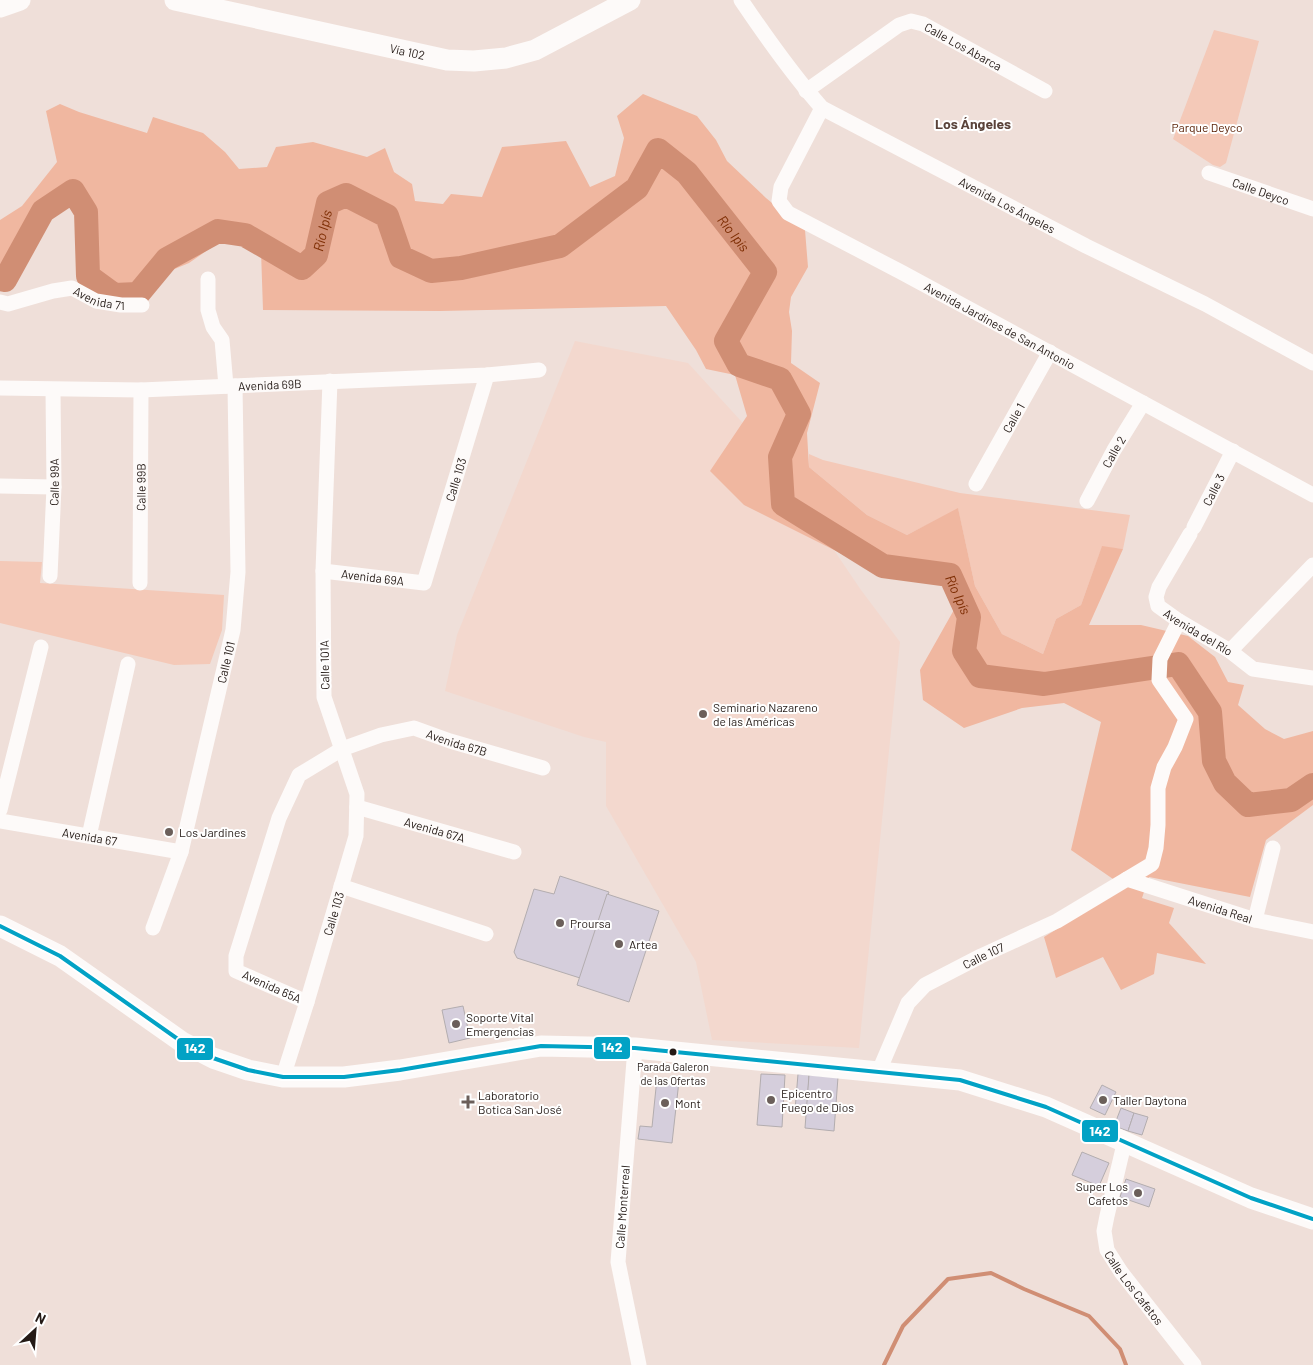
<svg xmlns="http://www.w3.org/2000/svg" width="1313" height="1365" font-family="Barlow,sans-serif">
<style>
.built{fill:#f3d8ce}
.green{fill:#f4c9b8}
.forest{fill:#f0b7a0}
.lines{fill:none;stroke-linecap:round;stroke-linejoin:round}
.stream{stroke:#d08e74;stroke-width:4}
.river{stroke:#d08e74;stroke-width:24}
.building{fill:#d5cedc;stroke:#b3adaf}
.street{stroke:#fdfaf9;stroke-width:15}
.secondary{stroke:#fdfaf9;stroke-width:21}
.bus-1-casing{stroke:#fff;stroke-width:8}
.bus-1{stroke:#02a2c5;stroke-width:4}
.poi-dot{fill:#6b5f5a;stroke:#fff;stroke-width:2}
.bus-dot{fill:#241a16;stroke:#fff;stroke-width:2}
.labels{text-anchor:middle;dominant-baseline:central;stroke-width:4;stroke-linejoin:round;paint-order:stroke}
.bus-label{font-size:11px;fill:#241a16;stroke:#fff}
.street-label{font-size:12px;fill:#241a16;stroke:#fff}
.park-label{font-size:12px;fill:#5b2308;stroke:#fff}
.poi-label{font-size:12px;fill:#241a16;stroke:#fff;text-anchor:start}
.neighbourhood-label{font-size:14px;font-weight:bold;fill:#5a433a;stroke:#fff}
.water-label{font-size:14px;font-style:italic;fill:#7e2e04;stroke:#fff}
.line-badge{stroke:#fff;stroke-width:2}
.badge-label{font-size:14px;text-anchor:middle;font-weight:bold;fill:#fff}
</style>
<rect width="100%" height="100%" fill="#efdfd9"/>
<!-- built -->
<polygon class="built" points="575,341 688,363 762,444 861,590 900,642 859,1048 712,1040 696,962 606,806 606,742 584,737 445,691 457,635"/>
<!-- green -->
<g class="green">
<polygon points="1214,30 1259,41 1226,163 1220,167 1213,165 1173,139"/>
<polygon points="809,454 823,460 960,493 1130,515 1123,549 1102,547 1081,605 1056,619 1043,654 1002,634 975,586 958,509 907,535 867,515 809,467"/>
<polygon points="0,561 42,562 40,583 224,595 222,630 210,664 174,665 0,623"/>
</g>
<!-- forest -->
<polygon class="forest" points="643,94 697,116 716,140 727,161 766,198 805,230 808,267 791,297 789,312 792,331 791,363 820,383 807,433 809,467 867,515 907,535 958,508 975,586 1002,634 1043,654 1056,619 1081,605 1102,546 1123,549 1089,625 1141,625 1188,636 1215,657 1228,682 1244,685 1238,705 1265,729 1284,739 1313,731 1313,805 1266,840 1250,897 1149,877 1142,898 1174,908 1169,923 1206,964 1157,953 1154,974 1121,990 1103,957 1056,978 1044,937 1122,889 1113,879 1071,850 1101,722 1064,703 1022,708 964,728 923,700 920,670 955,608 948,582 872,569 744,505 710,471 747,416 735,375 706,369 696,350 666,306 440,311 263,310 261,251 222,240 189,263 136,285 118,289 94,274 94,214 74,188 46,201 11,261 0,272 0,220 22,206 57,162 46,111 60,104 79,112 147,133 153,117 203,133 225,152 239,169 267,167 276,147 313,142 367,157 385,148 394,172 412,184 415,201 443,204 451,194 482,197 502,147 566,141 590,187 615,176 624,138 617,116"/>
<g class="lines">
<!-- stream -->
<polyline class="stream" points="884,1365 903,1326 948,1279 991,1273 1024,1289 1089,1316 1120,1349 1126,1365"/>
<!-- river -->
<path class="river" id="s1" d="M0,279l5,1 38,-69 30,-20 13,21 2,64 26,19 24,-1 29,-35 51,-28 27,4 57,33 14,-13 12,-52 18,-8 41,21 14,41 30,14 30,-3 99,-22 77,-58 21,-38 29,23 78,99 -39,69 13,24 41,14 19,35 -19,43 3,47 100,62 67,9 19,42 -5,34 16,25 64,8 134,-20 32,48 4,49 11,22 23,22 43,-5 22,-15"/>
</g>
<!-- building -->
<g class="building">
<polygon points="560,876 609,892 580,978 517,958 514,952 534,889 554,894"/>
<polygon points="607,894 659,911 629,1002 577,985"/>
<polygon points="463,1006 470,1038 449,1043 442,1010"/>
<polygon points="761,1074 785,1075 782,1127 757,1125"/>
<polygon points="798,1074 809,1075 807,1111 795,1110"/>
<polygon points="809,1075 838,1077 834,1131 805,1128"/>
<polygon points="657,1078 679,1081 672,1143 638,1139 640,1126 652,1127"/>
<polygon points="1102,1085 1116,1092 1105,1115 1090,1108"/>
<polygon points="1121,1108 1134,1113 1128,1131 1114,1126"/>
<polygon points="1134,1113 1148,1117 1142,1135 1128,1131"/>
<polygon points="1082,1152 1109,1163 1099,1186 1072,1175"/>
<polygon points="1126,1179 1155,1189 1149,1207 1120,1197"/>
</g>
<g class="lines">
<!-- street -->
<g class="street">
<path id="s2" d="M741,0c25,37 51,74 81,108l264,138 119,58 108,59"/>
<path id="s3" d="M806,91l93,-66 12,-4 12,3 122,67"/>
<path id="s4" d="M822,108l-41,79 -2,14 9,12 113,59 412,223"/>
<path id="s5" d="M1209,173l104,36"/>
<polyline points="208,279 208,310 213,327 222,340 226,386"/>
<path id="s6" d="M0,302l8,2 45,-13 19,-3 24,13 25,4h21"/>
<path id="s7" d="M0,388l141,2 346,-15 52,-5"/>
<path id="s8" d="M976,484l74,-132"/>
<polyline points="0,486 54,487"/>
<path id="s9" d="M1087,501l27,-51 29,-47"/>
<path id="s10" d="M1194,527l39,-76"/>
<path id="s11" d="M1190,534l-31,53 -3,10 2,9 21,15 51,30 23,18 60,9"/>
<path id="s12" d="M323,571l101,12 63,-208"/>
<path id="s13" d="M50,576l4,-89 -1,-97"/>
<path id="s14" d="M140,583l1,-193"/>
<polyline points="1230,651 1313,565"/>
<path id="s15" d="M357,807l157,45"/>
<polyline points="0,810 41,647"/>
<path id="s16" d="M0,821l181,31"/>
<polyline points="89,836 128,664"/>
<path id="s17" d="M1127,879l128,41 58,12"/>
<polyline points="341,886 486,934"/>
<polyline points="1255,920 1273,848"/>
<path id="s18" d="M153,928l28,-76 52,-222 5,-58 -3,-186"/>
<path id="s19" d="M307,1002l-71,-31v-15l43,-138 20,-43 43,-26 39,-14 33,-7 36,13 93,27"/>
<polyline points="635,1048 618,1262 639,1365"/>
<path id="s20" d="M879,1071l29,-68 17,-18 56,-29 76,-35 95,-57 4,-16 2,-23v-37l6,-21 11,-20 11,-28 -27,-39 1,-21 19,-38"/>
<path id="s21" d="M283,1077l24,-75 49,-166 1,-42 -33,-97 -1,-126 7,-190"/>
<path id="s22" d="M1125,1140l-18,76 -3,15 3,19 14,22 73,93"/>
</g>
<!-- secondary -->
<g class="secondary">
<path id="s23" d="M175,0l272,60 27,1 32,-3 29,-8 95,-50"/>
<polyline points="0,7 20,0"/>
<polyline points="0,926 60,956 182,1042 213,1058 248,1070 283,1077 344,1077 400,1070 541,1046 635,1048 960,1080 1046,1107 1251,1198 1313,1219"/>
</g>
<defs>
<polyline id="bus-1" points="0,926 60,956 182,1042 213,1058 248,1070 283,1077 344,1077 400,1070 541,1046 635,1048 960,1080 1046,1107 1251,1198 1313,1219"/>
</defs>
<!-- bus-1 casing -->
<use href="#bus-1" class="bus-1-casing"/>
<!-- bus-1 -->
<use href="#bus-1" class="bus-1"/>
</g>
<!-- markers -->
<g class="poi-dot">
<circle cx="703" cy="714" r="5"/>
<circle cx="169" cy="832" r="5"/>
<circle cx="560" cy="923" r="5"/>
<circle cx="619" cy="944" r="5"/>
<circle cx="456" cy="1024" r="5"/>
<circle cx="771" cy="1100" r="5"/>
<circle cx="1103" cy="1100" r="5"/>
<path d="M465.5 1094.5h5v5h5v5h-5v5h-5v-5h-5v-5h5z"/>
<circle cx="665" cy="1103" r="5"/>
<circle cx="1138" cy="1193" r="5"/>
</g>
<circle class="bus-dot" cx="673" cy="1052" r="4.5"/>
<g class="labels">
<!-- bus labels -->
<g class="bus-label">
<text x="673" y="1066">Parada Galeron<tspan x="673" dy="14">de las Ofertas</tspan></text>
</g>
<!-- street labels -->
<g class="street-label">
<text stroke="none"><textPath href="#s3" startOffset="185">Calle Los Abarca</textPath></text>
<text stroke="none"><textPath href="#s23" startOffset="238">Vía 102</textPath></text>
<text stroke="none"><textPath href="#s5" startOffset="55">Calle Deyco</textPath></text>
<text stroke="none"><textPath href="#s2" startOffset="344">Avenida Los Ángeles</textPath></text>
<text stroke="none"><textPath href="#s6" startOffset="104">Avenida 71</textPath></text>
<text stroke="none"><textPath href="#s4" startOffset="358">Avenida Jardines de San Antonio</textPath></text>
<text stroke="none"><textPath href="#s7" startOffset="270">Avenida 69B</textPath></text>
<text stroke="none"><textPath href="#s8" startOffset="76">Calle 1</textPath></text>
<text stroke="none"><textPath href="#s9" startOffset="56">Calle 2</textPath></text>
<text stroke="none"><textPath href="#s12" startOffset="210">Calle 103</textPath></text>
<text stroke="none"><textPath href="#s13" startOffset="94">Calle 99A</textPath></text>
<text stroke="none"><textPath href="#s14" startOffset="96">Calle 99B</textPath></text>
<text stroke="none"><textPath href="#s10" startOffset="42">Calle 3</textPath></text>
<text stroke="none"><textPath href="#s12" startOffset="50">Avenida 69A</textPath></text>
<text stroke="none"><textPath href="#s11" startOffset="129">Avenida del Río</textPath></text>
<text stroke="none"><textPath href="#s18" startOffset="276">Calle 101</textPath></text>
<text transform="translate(324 665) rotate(-91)">Calle 101A</text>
<text stroke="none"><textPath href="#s19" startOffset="455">Avenida 67B</textPath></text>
<text stroke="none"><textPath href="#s15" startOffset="81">Avenida 67A</textPath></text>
<text stroke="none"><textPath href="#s16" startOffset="91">Avenida 67</textPath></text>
<text stroke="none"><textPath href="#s17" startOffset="98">Avenida Real</textPath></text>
<text stroke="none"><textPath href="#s21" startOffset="171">Calle 103</textPath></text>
<text stroke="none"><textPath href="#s20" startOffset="164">Calle 107</textPath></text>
<text transform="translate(272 986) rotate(24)">Avenida 65A</text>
<text transform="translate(622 1207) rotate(-86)">Calle Monterreal</text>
<text stroke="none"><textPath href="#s22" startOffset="159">Calle Los Cafetos</textPath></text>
</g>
<!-- park labels -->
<g class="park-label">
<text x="1207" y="127">Parque Deyco</text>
</g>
<!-- poi labels -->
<g class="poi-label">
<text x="713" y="707">Seminario Nazareno<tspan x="713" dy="14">de las Américas</tspan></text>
<text x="179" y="832">Los Jardines</text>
<text x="570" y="923">Proursa</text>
<text x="629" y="944">Artea</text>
<text x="466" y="1017">Soporte Vital<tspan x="466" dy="14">Emergencias</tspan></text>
<text x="781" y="1093">Epicentro<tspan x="781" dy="14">Fuego de Dios</tspan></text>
<text x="478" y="1095">Laboratorio<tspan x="478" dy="14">Botica San José</tspan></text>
<text x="1113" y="1100">Taller Daytona</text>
<text x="675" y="1103">Mont</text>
<text x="1128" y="1186" text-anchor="end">Super Los<tspan x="1128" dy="14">Cafetos</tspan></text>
</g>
<!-- neighbourhood labels -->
<g class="neighbourhood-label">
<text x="973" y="123">Los Ángeles</text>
</g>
<!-- water labels -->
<g class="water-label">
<text stroke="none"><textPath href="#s1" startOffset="506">Río Ipís</textPath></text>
<text stroke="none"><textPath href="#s1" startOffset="1061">Río Ipís</textPath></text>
<text stroke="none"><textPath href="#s1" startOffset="1601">Río Ipís</textPath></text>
</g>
</g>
<g class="line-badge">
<rect x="593" y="1036" width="38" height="24" rx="5" fill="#02a2c5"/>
<rect x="176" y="1037" width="38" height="24" rx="5" fill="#02a2c5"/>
<rect x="1081" y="1119" width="38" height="24" rx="5" fill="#02a2c5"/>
</g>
<g class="badge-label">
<text x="612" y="1052">142</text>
<text x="195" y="1053">142</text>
<text x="1100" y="1136">142</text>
</g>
<!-- north arrow -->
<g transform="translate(35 1330) rotate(26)" stroke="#ffffff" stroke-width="4" paint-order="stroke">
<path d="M0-4L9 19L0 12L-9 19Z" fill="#241a16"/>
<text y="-8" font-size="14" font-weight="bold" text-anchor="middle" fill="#241a16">N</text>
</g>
</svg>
